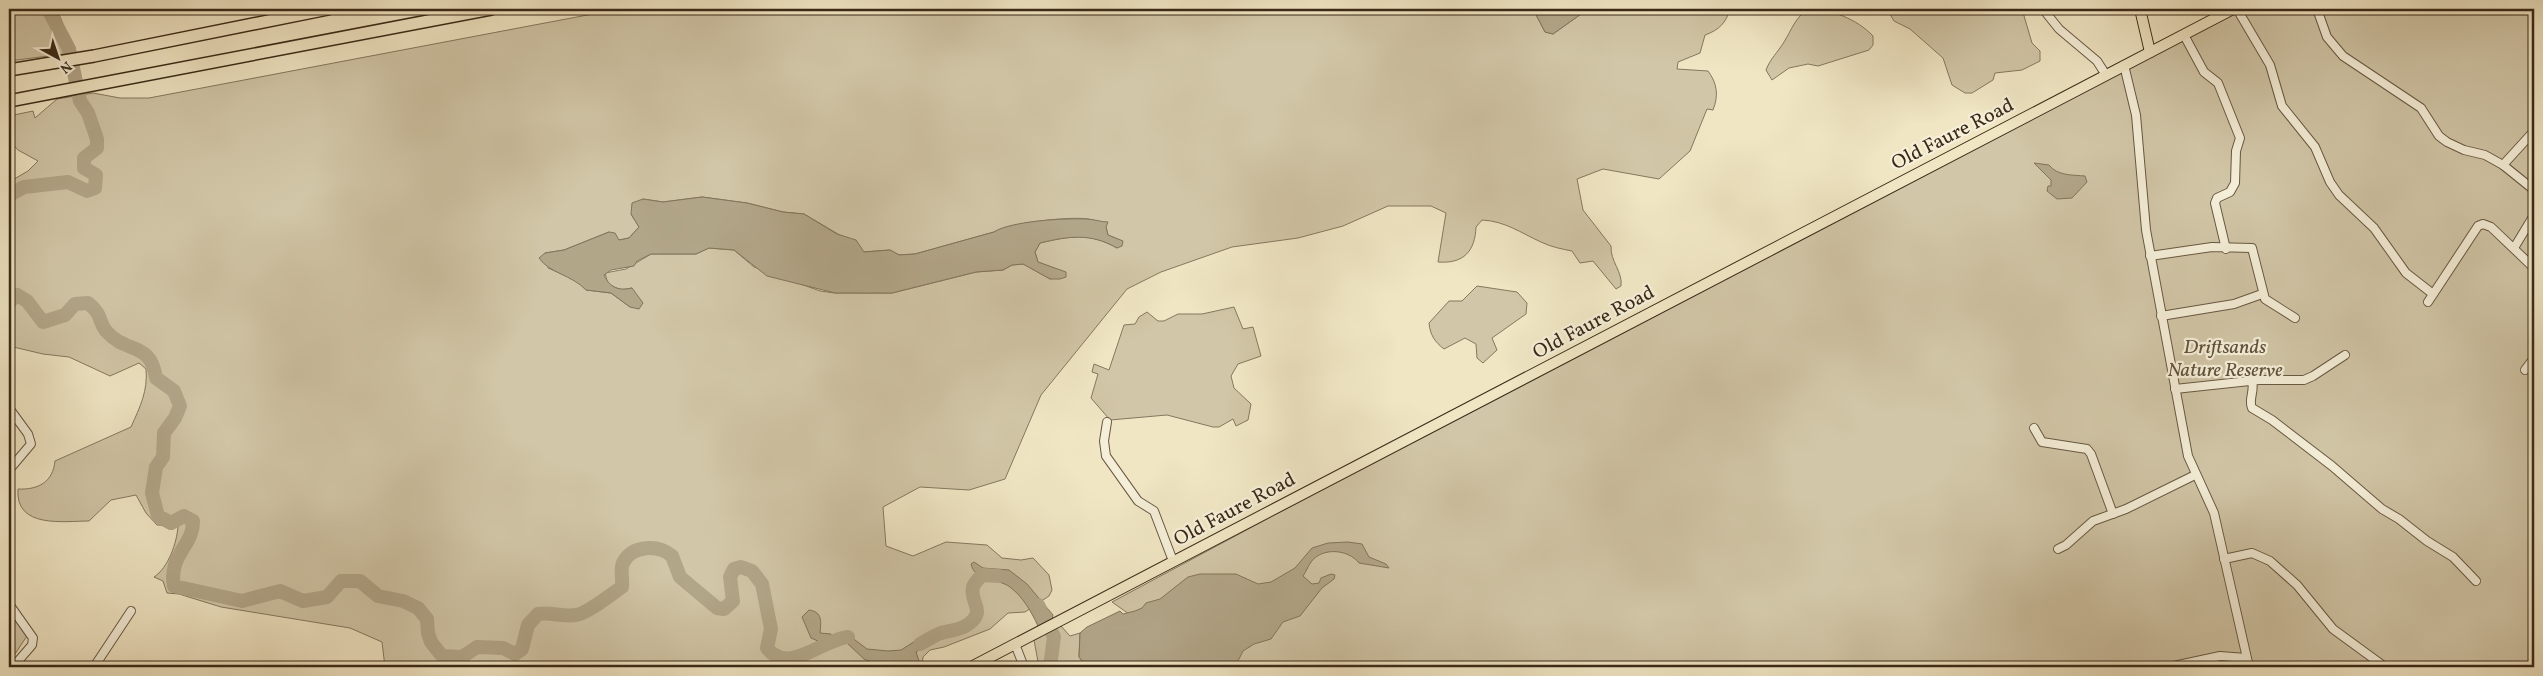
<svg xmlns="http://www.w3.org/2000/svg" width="2543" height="676" font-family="Vollkorn,serif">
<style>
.green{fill:#d1c6a7;stroke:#86785f;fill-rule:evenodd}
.water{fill:#b2a689;stroke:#82745b}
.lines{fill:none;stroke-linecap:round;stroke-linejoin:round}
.river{stroke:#b2a689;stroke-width:14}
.minor-casing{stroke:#685842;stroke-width:10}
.major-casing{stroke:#3a2917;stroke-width:12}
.highway-casing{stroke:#3a2917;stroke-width:14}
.minor{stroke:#f5efd9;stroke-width:8}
.major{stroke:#f0e6c4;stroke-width:10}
.highway{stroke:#f0e6c4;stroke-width:11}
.labels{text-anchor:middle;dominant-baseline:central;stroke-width:4.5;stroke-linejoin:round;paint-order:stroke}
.street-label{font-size:20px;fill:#3a2917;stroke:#f5efd9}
.park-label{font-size:20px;font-style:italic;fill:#60503b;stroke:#f5efd9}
</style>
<rect width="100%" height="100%" fill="#f0e6c4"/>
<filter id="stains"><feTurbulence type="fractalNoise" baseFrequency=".004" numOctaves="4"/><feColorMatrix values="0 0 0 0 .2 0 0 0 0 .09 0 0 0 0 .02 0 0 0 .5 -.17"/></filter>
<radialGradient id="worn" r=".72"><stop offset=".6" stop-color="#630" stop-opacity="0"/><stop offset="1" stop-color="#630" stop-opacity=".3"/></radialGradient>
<!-- green -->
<g class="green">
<path d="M9,9h47c9,15 11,28 8,45l-55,7z"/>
<path d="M619,9h914l12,23 8,2 35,-25h142c-4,14 -11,21 -25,26l-5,18 -22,9 -1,7 31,2c9,12 11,24 5,39l-6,-1 -17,42 -31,28 -56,-10 -26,10 6,31 28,36c-1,15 12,26 10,40l-5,3 -23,-28 -13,2 -8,-12c-10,-2 -21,-4 -31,-9 -20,-9 -36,-21 -59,-22l-6,7c-1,24 -12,37 -38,35l8,-49 -15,-7h-43l-45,20 -45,12 -66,9 -71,25 -34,17 -86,106 -36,84 -36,11 -49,-3 -37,20 3,39 27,10 33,-14 41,3 15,13 19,2 12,-2 16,17 3,15 -3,6 -24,16 -17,1 -18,16 -46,18 -14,3 -7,7 -1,10h-537l-3,-25 -32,-14 -129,-21 -42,-13 -12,-1 -4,-12 -9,-4c14,-9 23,-34 24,-51l-21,-1 -11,-12 -10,-18 -25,5 -22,21c-25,0 -74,8 -71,-32 20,1 35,-7 37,-28l76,-34c9,-20 17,-36 15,-58l-7,-6 -29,13 -41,-19 -26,-3 -34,-8v-32l5,-5 -3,-8 -2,1v-120l19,-11 10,-10 -20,-11 -9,-10v-24l24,-5 2,7 22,-19 36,-6 27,5h29zM702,197l45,6 36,9 21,2 56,33 3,5 27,-2 9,5 16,-1 79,-22c14,-9 77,-16 94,-13 7,1 13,4 18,8l2,8 14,6 -5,7c-28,-16 -47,-12 -77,-5l-5,9 3,10 28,11 -16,6 -26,-15 -12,1 -9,5 -27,2 -84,21h-57l-15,-2 -66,-24 -20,-17 -25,-2 -13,6h-45l-25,15 -21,4 3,11 13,6 11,-2 -2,19 -19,-14 -25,-3 -8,-9 -30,-13 -3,-15 19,-3 45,-18 10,8 10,-2 10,-11 -8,-13 12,-15 20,3z"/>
<path d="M1808,9c23,0 49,10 65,27v9l-4,5 -51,16 -10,-2 -19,4 -17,12 -6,-10c4,-11 12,-18 18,-28 8,-13 11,-24 24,-33z"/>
<polygon points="1887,9 2022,9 2032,43 2040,51 2040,61 2022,70 1995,73 1993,80 1972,93 1965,93 1952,85 1943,58 1910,29 1894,21"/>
<polygon points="2232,9 2534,9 2534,667 1204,667 1112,602 1622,329"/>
<path d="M1477,286l40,6 10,11 -1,11 -34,24 5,12 -14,13 -6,-5 -1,-14 -11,-6 -21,11c-9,-7 -14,-14 -15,-26l20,-22h13z"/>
<polygon points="1234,307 1243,329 1253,327 1261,356 1238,364 1231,376 1234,388 1251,404 1248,420 1236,426 1233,419 1219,427 1213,427 1167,415 1110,420 1091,398 1098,374 1092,372 1094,364 1109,370 1124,325 1135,324 1139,317 1147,312 1158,321 1164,321 1178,314 1202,314"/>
<polygon points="9,616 16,621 27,636 9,663"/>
<polygon points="1061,626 1070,636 1080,633 1079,657 1087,667 1039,667 1034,640"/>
</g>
<!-- water -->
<g class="water">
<polygon points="1533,9 1588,9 1553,34 1545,32"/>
<path d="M2034,163l15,2c8,11 25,10 36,11l2,6 -15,16 -15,1 -10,-8 1,-5h3v-6z"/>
<path d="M702,197l45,6 36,9 21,2 33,20 19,6 8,12 26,-2 9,5 16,-1 79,-22c17,-11 71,-14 92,-13 8,0 14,3 22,3l-2,5 2,8 15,6 -1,5 -5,2c-26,-15 -48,-12 -77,-5l-5,9 3,10 28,10v5l-6,2h-10l-27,-15 -11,1 -9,5 -27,2 -84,21h-57l-68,-17 -33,-26 -25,-2 -13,6h-45l-14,7 -3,5 -23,4 -7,5c6,13 15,16 28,13l11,15 -4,6 -9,-2 -19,-14 -25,-3c-14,-15 -37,-17 -47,-32l6,-5 19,-3 45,-18 6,1 4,7 10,-2 10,-11 -8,-13 1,-11 11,-4 20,3z"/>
<path d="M1348,542l14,2 7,13 17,7 3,4 -30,-5c-11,-14 -37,-16 -48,-1 -3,4 -5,10 -8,14l9,8 7,-1 2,-5 10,-4 4,1 -1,4 -12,9 -22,28 -17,6 -12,17 -17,5 -11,7 -8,16h-148l-8,-10 1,-24 7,-6 33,-16 3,3 12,-3 7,-3 4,-5 14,-4 28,-22 12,-3h36l22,10 13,-2 24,-14 17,-20 16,-5z"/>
<path d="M974,562l9,6 26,2 18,14 26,31 -1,4 -14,7c-7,-15 -15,-29 -28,-39 -12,-9 -35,-5 -39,-23z"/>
<path d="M809,610c14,2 12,12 11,23l11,1 2,4 9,-5 5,1 20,15 21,2 13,-1 27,-17 6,2 2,5 -20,12 5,15h-27l-10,-5 -10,1 -10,-4 -17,-16 -27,-1 -9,-4 -9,-21z"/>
</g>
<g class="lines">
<!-- river -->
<g class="river">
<polyline points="9,195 24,187 68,182 87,191 95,188 96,175 84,168 84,158 97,148 97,139 88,113 80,101 69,49 48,9"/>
<path d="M9,302l8,-7 10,6 16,21 22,-7 10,-11 13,-1c15,12 10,18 18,28 21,24 44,9 50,47l18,13 6,15 -5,12 -11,15 -1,24 -7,10 -4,26 6,23 13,7 13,-7 9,5c1,24 -25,34 -19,65l68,15 38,-10 23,10 24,-4 14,-16h19l18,15 25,5 15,7 9,11 1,14 3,9 11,14 20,1 15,-10 26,1 12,6 7,-5 6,-24 10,-11c13,-2 25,3 38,1 9,0 37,-22 46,-28 1,-8 -2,-18 1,-24 9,-18 35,-19 49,-7l8,21 37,31 7,1 9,-8 -3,-24 4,-8 7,-2 11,4 10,13 9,45 -4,19c21,28 56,-9 81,-11"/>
<polyline points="1038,605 1054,637 1050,667"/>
<path d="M920,644c6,-3 13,-8 21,-11 9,-3 17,-2 26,-8 21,-14 2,-22 6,-38 1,-4 6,-9 9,-12l17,1"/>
</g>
<defs>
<g id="minor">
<polyline points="2043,9 2059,29 2097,61 2106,75"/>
<polyline points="2237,9 2270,65 2282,106 2315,147 2330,182 2339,195 2374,228 2406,273 2433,294"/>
<polyline points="2317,9 2327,37 2343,56 2421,108 2439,136 2447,142 2464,150 2485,155 2503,165 2534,190"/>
<polyline points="2534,16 2534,39"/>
<polyline points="2184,35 2204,72 2218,83 2240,138 2236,151 2235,183 2230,192 2217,198 2215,203 2226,249"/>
<polyline points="2124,65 2136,115 2146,230 2188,456 2214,513 2249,667"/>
<polyline points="2503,165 2534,131"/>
<polyline points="2514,248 2534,215"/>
<polyline points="2150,256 2212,247 2252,248 2265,299 2295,318"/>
<polyline points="2428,302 2478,226 2483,224 2491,227 2534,268"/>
<polyline points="2161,316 2234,304 2262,294"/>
<polyline points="2525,370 2534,358"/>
<path d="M2252,381c3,10 -4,19 0,27l20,12 60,46 50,43 17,10 28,22 26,16 23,24"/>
<polyline points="2175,389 2259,380 2304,380 2313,376 2345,355"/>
<polyline points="9,408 28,434 31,444 9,470"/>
<polyline points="1107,422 1104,441 1106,456 1138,501 1154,511 1173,561"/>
<polyline points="2034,428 2042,442 2087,449 2091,454 2113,514"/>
<polyline points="2058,549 2066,545 2093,521 2126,509 2195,475"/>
<polyline points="2224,559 2252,553 2270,561 2297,585 2333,629 2385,667"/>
<polyline points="9,604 33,638 32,645 13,667"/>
<polyline points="1015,644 1024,667"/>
<polyline points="94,667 131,611"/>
<polyline points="2169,667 2220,656 2246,658"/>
</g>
<g id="major">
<polyline points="2140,9 2150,52"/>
<polyline points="971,667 2233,9"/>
</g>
<g id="highway">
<polyline points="9,70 94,56 328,9"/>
<polyline points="9,101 491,9"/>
</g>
</defs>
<!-- minor casing -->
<use href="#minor" class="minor-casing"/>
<!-- major casing -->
<use href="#major" class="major-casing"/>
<!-- highway casing -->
<use href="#highway" class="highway-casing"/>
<!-- minor -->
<use href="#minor" class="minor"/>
<!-- major -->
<use href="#major" class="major"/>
<!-- highway -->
<use href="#highway" class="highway"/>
</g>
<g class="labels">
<!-- street labels -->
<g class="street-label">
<text transform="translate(1953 135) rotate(-27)">Old Faure Road</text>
<text transform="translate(1594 323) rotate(-28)">Old Faure Road</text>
<text transform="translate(1235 510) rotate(-28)">Old Faure Road</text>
</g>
<!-- park labels -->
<g class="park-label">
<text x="2225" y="348">Driftsands<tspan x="2225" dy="23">Nature Reserve</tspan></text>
</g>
</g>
<!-- margin -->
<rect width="2543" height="676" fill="none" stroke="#f0e6c4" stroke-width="30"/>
<rect x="10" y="10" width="2523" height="656" fill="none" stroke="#3a2917" stroke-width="2.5"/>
<rect x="15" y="15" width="2513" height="646" fill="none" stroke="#3a2917"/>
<!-- north arrow -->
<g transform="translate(58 58) rotate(140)" stroke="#f5efd9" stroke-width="4" paint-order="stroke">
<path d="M0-4L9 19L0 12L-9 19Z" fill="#3a2917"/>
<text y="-8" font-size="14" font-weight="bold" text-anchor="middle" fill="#3a2917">N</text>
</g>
<rect width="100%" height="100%" filter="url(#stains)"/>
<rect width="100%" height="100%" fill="url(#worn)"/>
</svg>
